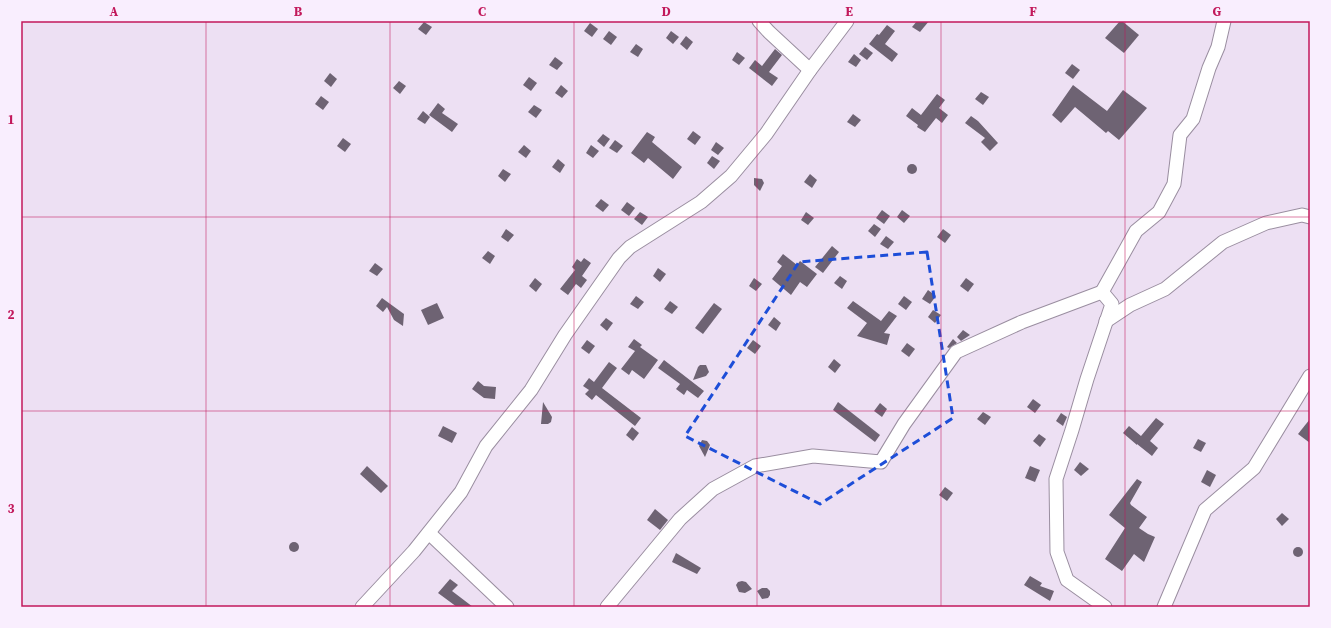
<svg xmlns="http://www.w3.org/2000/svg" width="1331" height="628" font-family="'Source Serif 4',serif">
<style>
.building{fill:#6e6373}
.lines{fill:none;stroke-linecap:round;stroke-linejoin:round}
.street-casing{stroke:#9a8ea0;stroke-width:15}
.street{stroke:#fff;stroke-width:13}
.marked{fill:none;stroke:#1d4ed8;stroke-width:3;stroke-dasharray:8 5;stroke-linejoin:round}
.grid{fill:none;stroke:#c2185b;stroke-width:1;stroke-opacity:0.55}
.neatline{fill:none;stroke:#c2185b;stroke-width:1.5}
.grid-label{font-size:13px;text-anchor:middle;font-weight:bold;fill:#c2185b}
</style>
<rect width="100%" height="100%" fill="#ede0f3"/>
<!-- building -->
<g class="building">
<polygon points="917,21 929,21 920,32 912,27"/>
<polygon points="1120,21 1122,21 1139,35 1124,53 1105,38"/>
<polygon points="424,22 432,27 426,35 418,29"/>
<polygon points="590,23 598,29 592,37 584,31"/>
<polygon points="887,25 895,31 885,44 898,54 892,62 869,44 877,34 879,35"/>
<polygon points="609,31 617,37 611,45 603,39"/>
<polygon points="671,31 679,37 673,44 666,38"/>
<polygon points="686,36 693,42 687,50 680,44"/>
<polygon points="636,44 643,49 638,57 630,52"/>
<polygon points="865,47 873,53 867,60 859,54"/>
<polygon points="775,49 782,55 769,72 778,78 772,86 749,68 755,60 762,66"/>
<polygon points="737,52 745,58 739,65 732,60"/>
<polygon points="854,54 861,60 856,67 848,62"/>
<polygon points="555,57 563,63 557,70 549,65"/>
<polygon points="1072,64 1080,70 1073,79 1065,73"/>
<polygon points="330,73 337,79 331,87 324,81"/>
<polygon points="529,77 537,83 531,91 523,85"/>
<polygon points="399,81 406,86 400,94 393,88"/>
<polygon points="561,85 568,91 562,98 555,93"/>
<polygon points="1073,85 1107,111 1123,90 1147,108 1119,140 1108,131 1106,133 1075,107 1061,123 1052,115"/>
<polygon points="981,92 989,97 983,105 975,99"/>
<polygon points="937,94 945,100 939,108 948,115 942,123 936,118 925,132 917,127 918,125 906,116 912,108 921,115"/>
<polygon points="321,96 329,102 323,110 315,104"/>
<polygon points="438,103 445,109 442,113 458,124 452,132 429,115"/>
<polygon points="534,105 542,110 536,118 528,112"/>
<polygon points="423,111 430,117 425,124 417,119"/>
<polygon points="853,114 861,120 855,127 847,122"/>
<polygon points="971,116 978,121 998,143 990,151 981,142 985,138 965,123"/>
<polygon points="693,131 701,137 695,145 687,139"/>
<polygon points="647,132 655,137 652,142 682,167 673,179 648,158 644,163 631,153"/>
<polygon points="603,134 610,139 604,147 597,141"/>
<polygon points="343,138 351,144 345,152 337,146"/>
<polygon points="615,140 623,146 617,153 609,148"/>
<polygon points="716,142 724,148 718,155 711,150"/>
<polygon points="524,145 531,151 526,158 518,152"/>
<polygon points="591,145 599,151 593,158 586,153"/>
<polygon points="712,156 720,161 714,169 707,163"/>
<polygon points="558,159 565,165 560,173 552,167"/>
<circle cx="912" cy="169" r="5"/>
<polygon points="503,169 511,174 505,182 498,176"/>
<polygon points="810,174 817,180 812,188 804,182"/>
<polygon points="754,178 762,179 764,183 760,191 754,185"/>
<polygon points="601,199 609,205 603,212 595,206"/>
<polygon points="627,202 635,208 629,216 621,210"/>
<polygon points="882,210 890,216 884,224 876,218"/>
<polygon points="902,210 910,216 904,223 897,217"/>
<polygon points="640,212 648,217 642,225 634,219"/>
<polygon points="806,212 814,218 808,225 801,220"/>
<polygon points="874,224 881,229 875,237 868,231"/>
<polygon points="506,229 514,235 508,242 501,237"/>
<polygon points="943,229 951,235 945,243 937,237"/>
<polygon points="886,236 894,242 888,249 880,244"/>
<polygon points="832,246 839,252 823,273 815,267"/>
<polygon points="488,251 495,256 490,264 482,258"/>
<polygon points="783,254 797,265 800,261 817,274 807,287 800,282 791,295 772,279 782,266 777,262"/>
<polygon points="584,258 591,263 582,276 587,280 581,288 576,284 568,295 560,289 575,270 572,267 577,259 581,262"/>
<polygon points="375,263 383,269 377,276 369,271"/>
<polygon points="658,268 666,274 660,282 653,276"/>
<polygon points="840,276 847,281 842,289 834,283"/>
<polygon points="535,278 542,284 536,292 529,286"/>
<polygon points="754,278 762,284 756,291 749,286"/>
<polygon points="966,278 974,284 968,292 960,286"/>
<polygon points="928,290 936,296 930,304 922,299"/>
<polygon points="636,296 644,302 638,309 630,304"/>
<polygon points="904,296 912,302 906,310 898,304"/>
<polygon points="382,298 404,314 403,326 394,320 387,307 383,312 376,306"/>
<polygon points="670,301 678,307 672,314 664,309"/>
<polygon points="853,301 881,321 889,311 897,316 884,333 890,334 887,345 857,336 867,323 847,308"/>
<polygon points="437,303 444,318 428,325 421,310"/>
<polygon points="714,303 722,309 703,334 695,328"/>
<polygon points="933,310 941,315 935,323 928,317"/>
<polygon points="774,317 781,323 776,331 768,325"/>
<polygon points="606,318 613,323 607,331 600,325"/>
<polygon points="963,330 970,335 961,341 957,337"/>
<polygon points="634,339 642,345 640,347 658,360 644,379 632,370 629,375 621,369 635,351 628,347"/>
<polygon points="953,339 957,343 949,348 947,347"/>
<polygon points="587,340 595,346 589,354 581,348"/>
<polygon points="753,340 761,346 755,354 747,348"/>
<polygon points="907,343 915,349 909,357 901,351"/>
<polygon points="834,359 841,365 835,373 828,367"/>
<polygon points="664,360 704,391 698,398 687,390 684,395 676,389 680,384 658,368"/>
<polygon points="609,362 617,368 602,388 641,418 635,426 596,395 592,400 585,394 589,390 583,386 589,378 594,382"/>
<polygon points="700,365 706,365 709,372 706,376 693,380 698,367"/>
<polygon points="478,381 484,386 496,387 495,399 484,398 472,389"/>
<polygon points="1033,399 1041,405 1035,413 1027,407"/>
<polygon points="543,402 552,417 551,422 548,424 541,424"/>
<polygon points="838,402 880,435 875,442 833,410"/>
<polygon points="880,403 887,409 882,417 874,411"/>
<polygon points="983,412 991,417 985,425 977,419"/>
<polygon points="1061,413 1067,417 1063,426 1056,421"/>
<polygon points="1156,418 1164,424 1150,441 1158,448 1152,456 1137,444 1137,445 1123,433 1129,426 1141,436"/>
<polygon points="1310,419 1310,443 1298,434"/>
<polygon points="443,426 457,433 452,443 438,436"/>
<polygon points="632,427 639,433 633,441 626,435"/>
<polygon points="1039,434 1046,439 1040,447 1033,441"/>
<polygon points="1198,439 1206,443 1201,452 1193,448"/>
<polygon points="702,440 707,441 710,445 705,457 699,446"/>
<polygon points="1080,462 1089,469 1081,476 1074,470"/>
<polygon points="367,466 388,486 381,493 360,474"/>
<polygon points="1030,466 1040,470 1035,482 1025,478"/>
<polygon points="1207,470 1216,475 1210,487 1201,482"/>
<polygon points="1137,479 1142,482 1130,503 1131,505 1147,517 1139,528 1148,534 1155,537 1144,562 1134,554 1122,571 1105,559 1125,528 1109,515"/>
<polygon points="945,487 953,493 947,501 939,495"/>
<polygon points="655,509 668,520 660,530 647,520"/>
<polygon points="1282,513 1289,519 1282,526 1276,519"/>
<circle cx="294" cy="547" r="5"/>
<circle cx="1298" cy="552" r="5"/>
<polygon points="676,553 701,568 697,574 672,562"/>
<polygon points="1030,576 1042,583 1040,586 1054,591 1050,601 1024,585"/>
<polygon points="450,579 458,585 452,591 473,607 457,607 438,593"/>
<polygon points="742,581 746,582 752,589 745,593 739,592 736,585 738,582"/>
<polygon points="762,588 767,588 770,591 770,595 768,598 762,599 757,591"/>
</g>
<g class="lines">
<defs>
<g id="street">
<polyline points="759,21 769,32 810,70"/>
<polyline points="1106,321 1130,305 1165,289 1223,242 1266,223 1302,215 1310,217"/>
<polyline points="429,533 507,607"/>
<polyline points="362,607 414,551 461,492 486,446 531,390 565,335 619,258 630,247 701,202 731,176 766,134 810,70 847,21"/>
<polyline points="607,607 680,519 713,489 755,466 813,456 881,462 904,424 956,352 1022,322 1102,292"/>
<polyline points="1105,607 1067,580 1057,552 1056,479 1072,430 1087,379 1112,304 1102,292 1136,231 1159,212 1174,184 1180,135 1193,119 1209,68 1218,47 1224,21"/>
<polyline points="1164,607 1205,510 1254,468 1310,376"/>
</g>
</defs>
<!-- street casing -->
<use href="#street" class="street-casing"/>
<!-- street -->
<use href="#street" class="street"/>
</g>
<!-- marked area -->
<path class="marked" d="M927,252l26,166 -133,86 -135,-68 114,-174z"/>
<!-- grid -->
<path class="grid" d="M206,21v586M390,21v586M574,21v586M757,21v586M941,21v586M1125,21v586M21,217h1289M21,411h1289"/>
<!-- border -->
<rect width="1331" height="628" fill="none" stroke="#f9eefe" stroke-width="44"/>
<rect x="22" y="22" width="1287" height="584" class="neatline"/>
<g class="grid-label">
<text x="114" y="16">A</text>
<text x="298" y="16">B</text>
<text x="482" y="16">C</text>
<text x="666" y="16">D</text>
<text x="849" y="16">E</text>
<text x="1033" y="16">F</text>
<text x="1217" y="16">G</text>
<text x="11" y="124">1</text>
<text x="11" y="319">2</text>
<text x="11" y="513">3</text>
</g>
</svg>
